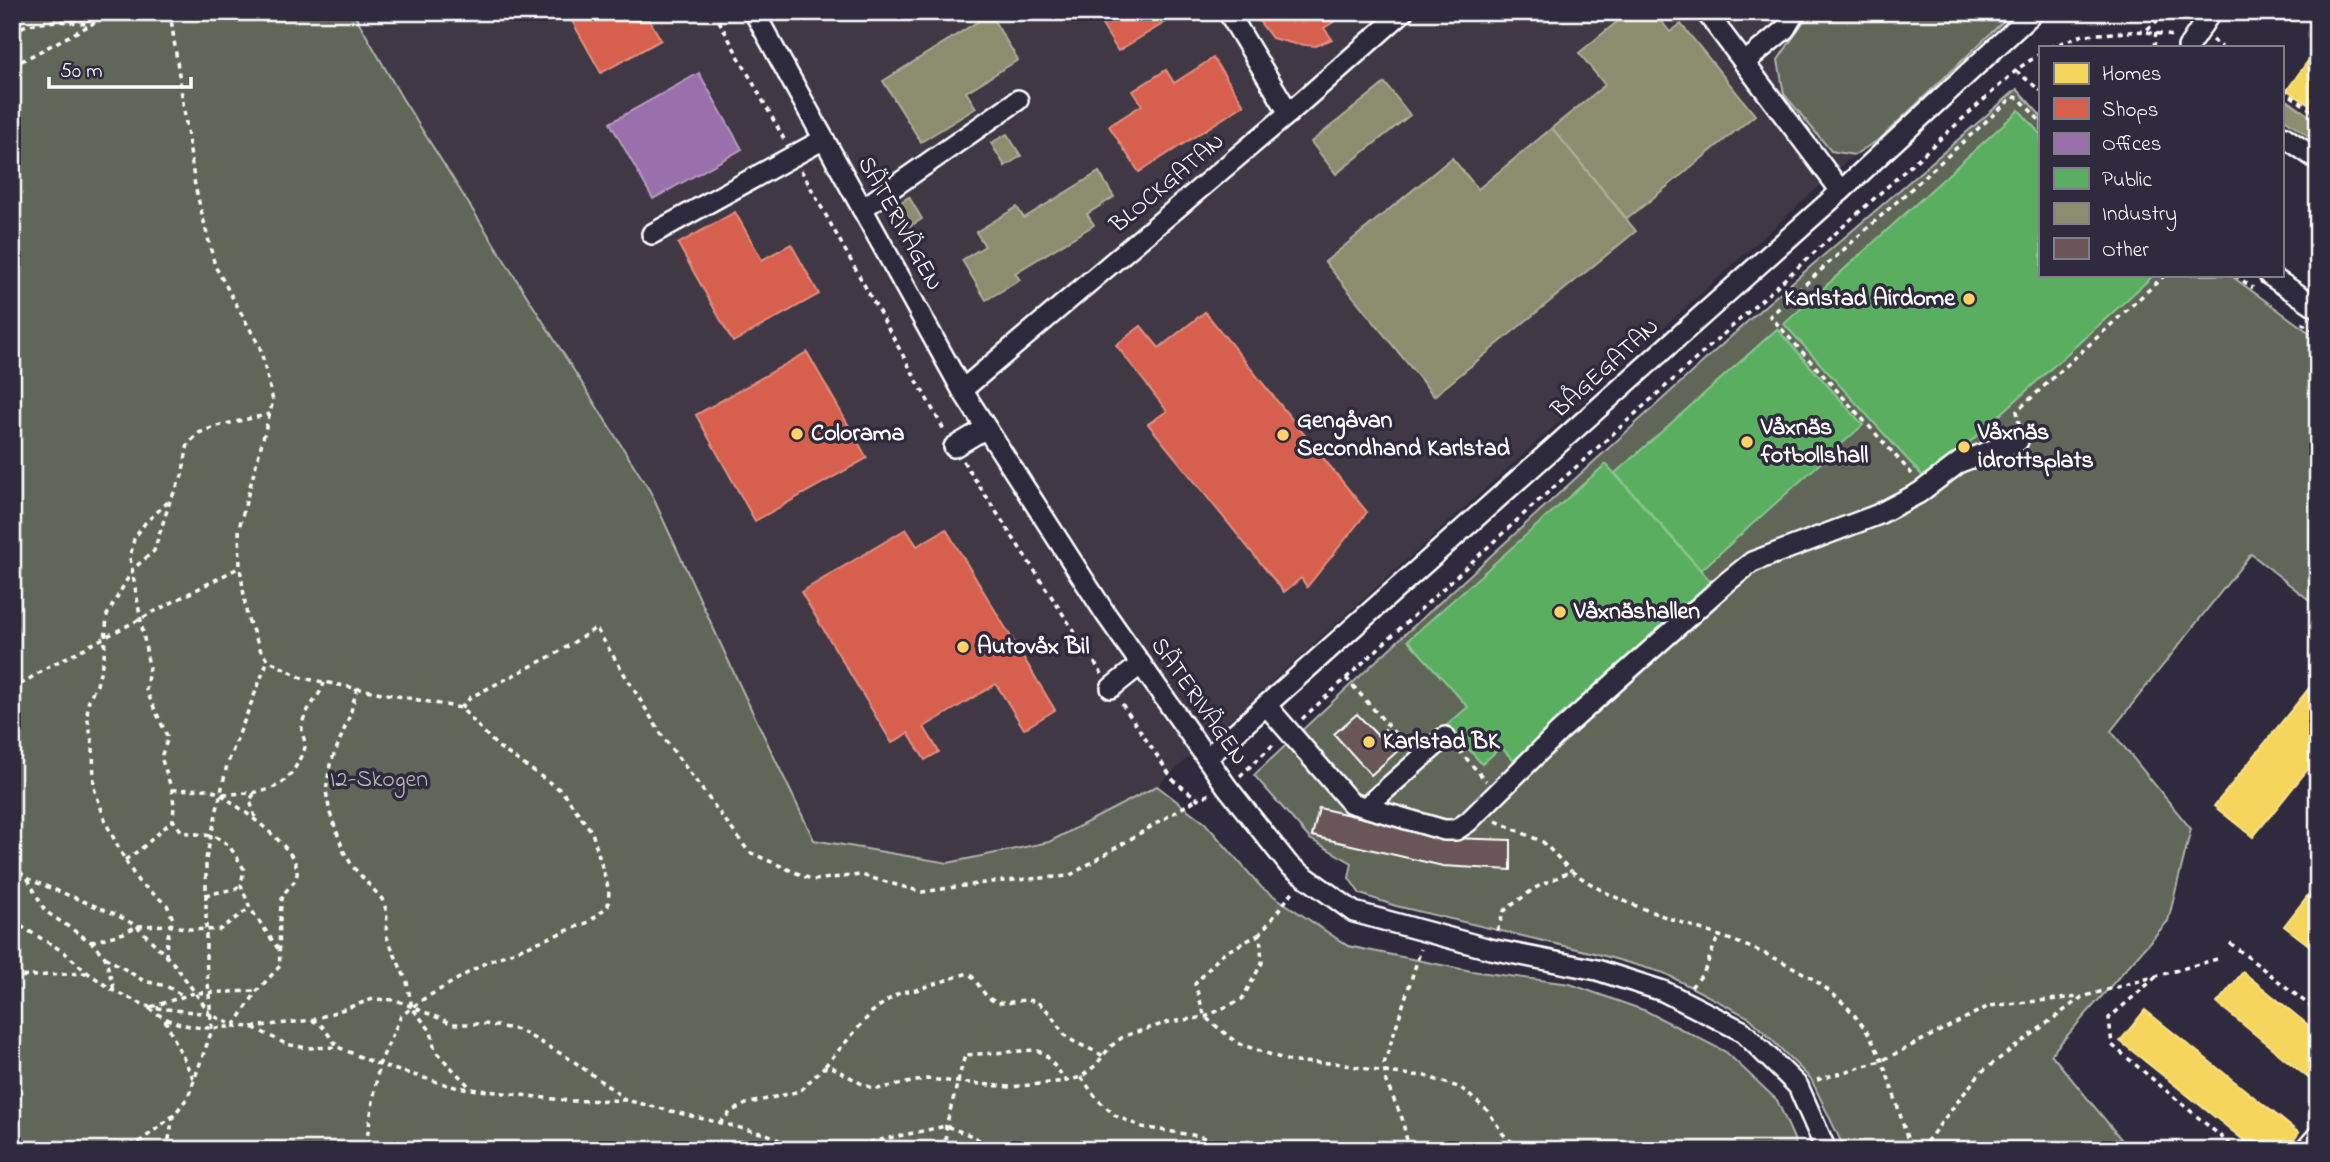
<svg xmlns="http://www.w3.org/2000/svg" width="2330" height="1162" font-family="'Indie Flower',sans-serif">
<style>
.built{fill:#413745}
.green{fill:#616659;stroke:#b0b2ac;stroke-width:2}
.homes{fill:#f6d55c;stroke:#f9e28d;stroke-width:2}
.shops{fill:#d6604d;stroke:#e29082;stroke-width:2}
.offices{fill:#9970ab;stroke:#b89bc4;stroke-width:2}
.public{fill:#5aae61;stroke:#8cc690;stroke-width:2}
.industry{fill:#8c8c6e;stroke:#aeae9a;stroke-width:2}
.building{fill:#6a5658;stroke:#fff;stroke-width:2}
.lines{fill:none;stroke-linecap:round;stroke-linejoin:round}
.minor-casing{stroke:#fff;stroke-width:24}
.path{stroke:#fff;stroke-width:3.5;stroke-dasharray:5 5;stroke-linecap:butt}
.minor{stroke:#2f2a3d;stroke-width:19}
.poi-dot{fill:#ffd166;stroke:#2f2a3d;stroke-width:2.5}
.labels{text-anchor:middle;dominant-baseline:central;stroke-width:7;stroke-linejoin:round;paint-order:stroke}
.street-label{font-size:24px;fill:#fff;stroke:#2f2a3d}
.poi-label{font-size:24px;font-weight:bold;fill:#fff;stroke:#2f2a3d;text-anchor:start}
.park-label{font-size:24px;fill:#b8bab4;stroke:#2f2a3d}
</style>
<rect width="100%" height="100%" fill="#2f2a3d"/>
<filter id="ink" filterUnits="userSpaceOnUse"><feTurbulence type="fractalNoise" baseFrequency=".0143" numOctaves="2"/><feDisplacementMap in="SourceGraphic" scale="14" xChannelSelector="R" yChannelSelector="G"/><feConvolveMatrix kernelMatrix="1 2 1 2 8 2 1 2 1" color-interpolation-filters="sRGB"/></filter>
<g filter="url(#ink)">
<!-- built -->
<polygon class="built" points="353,12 1810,12 1797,34 1831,151 1854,155 1157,786 1049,842 947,863 814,840 741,688 650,490 402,98"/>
<!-- green -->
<g class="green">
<polygon points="12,12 353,12 402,98 650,491 741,688 814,840 948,863 1049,842 1157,786 1205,823 1262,888 1348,946 1471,971 1570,984 1646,1011 1726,1052 1777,1100 1795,1141 1796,1150 12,1150"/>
<polygon points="1810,12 2013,12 1880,139 1854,155 1831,151 1784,94 1778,60"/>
<polygon points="2017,89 2041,116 2041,275 2230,275 2318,339 2318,607 2251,554 2111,731 2191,829 2168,921 2051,1054 2130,1150 1845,1150 1811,1079 1750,1018 1664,973 1594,953 1396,906 1360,894 1349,878 1352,863 1310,839 1254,775 1404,635 1760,310"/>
</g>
<!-- homes -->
<g class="homes">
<polygon points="2318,47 2318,111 2287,90"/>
<polygon points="2318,677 2318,757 2253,837 2214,806"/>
<polygon points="2309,894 2318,901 2318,952 2284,926"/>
<polygon points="2243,972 2318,1033 2318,1086 2217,1003"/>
<polygon points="2145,1010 2299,1133 2286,1150 2256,1150 2120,1041"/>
</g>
<!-- shops -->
<g class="shops">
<polygon points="567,12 645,12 661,40 601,73"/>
<polygon points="1094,12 1167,12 1171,19 1118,51"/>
<polygon points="1252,12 1333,12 1337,20 1324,28 1332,39 1316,46 1295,44 1272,38"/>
<polygon points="1213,58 1244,105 1139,172 1109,126 1142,105 1133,91 1166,70 1174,83"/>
<polygon points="735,212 762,260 791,244 819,294 733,342 678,244"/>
<polygon points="1205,312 1367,512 1307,587 1301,578 1284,592 1148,424 1167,411 1116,345 1141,326 1159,348"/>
<polygon points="807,352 867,458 755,521 696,415"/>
<polygon points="906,529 917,546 946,529 1055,710 1024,729 996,684 924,727 939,752 925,760 908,733 892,743 801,592"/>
</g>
<!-- offices -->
<polygon class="offices" points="699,73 742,149 653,199 610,123"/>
<!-- public -->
<g class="public">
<polygon points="2019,110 2041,135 2041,275 2154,275 1927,481 1784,324"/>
<polygon points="1777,329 1863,425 1701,570 1615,473"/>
<polygon points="1606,464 1713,584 1514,761 1501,747 1482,764 1447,725 1468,707 1408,640"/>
</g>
<!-- industry -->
<g class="industry">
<polygon points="1629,12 1654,12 1670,32 1681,24 1755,115 1627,219 1552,128 1605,85 1579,53"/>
<polygon points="990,14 1018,60 966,92 976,108 921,142 883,81"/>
<polygon points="1385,83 1410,115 1336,174 1311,142"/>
<polygon points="2283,97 2318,122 2318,143 2283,118"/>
<polygon points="1552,128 1636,231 1434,396 1325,262 1452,158 1478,189"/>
<polygon points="1007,134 1021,156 1005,166 991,143"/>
<polygon points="1099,172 1114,197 1087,214 1094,225 1015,273 1020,280 986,300 962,260 985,246 976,232 1017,207 1024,218"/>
<polygon points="909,197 922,219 902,231 889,209"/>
</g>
<!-- building -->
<g class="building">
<polygon points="1357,714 1378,736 1385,730 1401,748 1371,775 1334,734"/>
<polygon points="1319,808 1450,838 1511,840 1511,870 1443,866 1312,836"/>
</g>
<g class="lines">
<defs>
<g id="minor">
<polyline points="754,12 962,390 1105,613 1227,787 1289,865 1354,912 1490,949 1597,970 1663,991 1742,1031 1798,1086 1826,1150"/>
<polyline points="1228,12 1289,113"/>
<polyline points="1706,12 1841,191"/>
<polyline points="2188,47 2211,12"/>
<polyline points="1744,63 1785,29 1795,12"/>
<polyline points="2283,136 2318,160"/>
<polyline points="862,209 1018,100"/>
<polyline points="652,234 824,139"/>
<polyline points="2269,275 2318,308"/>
<polyline points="962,390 1289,113 1403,12"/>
<polyline points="954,447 986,428"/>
<polyline points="1111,688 1141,664"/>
<polyline points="1266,705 1351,803 1444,830 1456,830 1468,822 1559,732 1727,582 1752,562 1877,515 1919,493 1960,462 2018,441"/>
<polyline points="1207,758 1841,191 2034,12"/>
<polyline points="1367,806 1445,737"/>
<polyline points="2305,1150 2318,1135"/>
</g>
</defs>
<!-- minor casing -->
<use href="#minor" class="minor-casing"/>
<!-- path -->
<g class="path">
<polyline points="170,12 195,186 215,266 260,347 273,401 239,528 240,567 247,617 261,651 268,660 302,678 461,708 497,746 562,791 592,832 609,891 608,906 589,922 485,963 422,1000 401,1016 379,1065 367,1138 376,1150"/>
<polyline points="714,12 784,139"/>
<polyline points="12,31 27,25 56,21 92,24 114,12"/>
<polyline points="2147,32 2174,36"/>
<polyline points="2212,40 2222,47"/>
<polyline points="2050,47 2083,35 2145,31 2168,12"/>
<polyline points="2154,47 2156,32"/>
<polyline points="12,66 90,25"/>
<polyline points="2016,71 2041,91"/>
<polyline points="2283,90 2318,115"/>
<polyline points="801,170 944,430"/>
<polyline points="2235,275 2253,288"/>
<polyline points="2302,323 2318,334"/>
<polyline points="2019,425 2017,411 2165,275"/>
<polyline points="963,461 1102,674"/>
<polyline points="1912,474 1770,316 2013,97 2019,98 2041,122"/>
<path d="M168,502l-23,21 -11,16 -4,19 19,109 -3,23 22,48 -7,19 11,33 2,15 -1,15 9,12c40,6 40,0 62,37l-3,16 9,23 29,42"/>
<polyline points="1346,678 1407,747"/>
<polyline points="357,688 350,715 330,765 326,791 330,813 344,852 353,867 382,899 387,912 386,935 407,982 412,1008 431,1031 435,1051 470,1087"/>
<polyline points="12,690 46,668 240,567"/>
<polyline points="1122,704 1174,781 1198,799 1210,794"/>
<polyline points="461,708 471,697 557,653 596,628 663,737 749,852 813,880 861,875 922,892 991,882 1069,876 1197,799"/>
<polyline points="1302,719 1515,522 2019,68 2041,53"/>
<polyline points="1459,750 1486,781"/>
<polyline points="1240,776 1275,743"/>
<path d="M223,794c31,-1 60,1 75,-32 2,-4 6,-10 7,-15 1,-6 -4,-14 -3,-21 2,-17 17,-27 22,-43"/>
<polyline points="254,794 250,800 256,821"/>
<polyline points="1496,821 1543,842 1571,871"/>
<polyline points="125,860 141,849 173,820"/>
<polyline points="12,865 28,879 115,914 137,926 175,965 209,1012"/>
<polyline points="28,879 45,911 91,942 105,957 114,989"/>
<polyline points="205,895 235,889 241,885"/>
<polyline points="12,921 64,952 88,973 114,991 149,1007 210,1014 234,1026 252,1027 286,1044 306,1048 338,1047 379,1065 455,1087 570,1101 626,1100 769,1135 798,1150"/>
<path d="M1497,931l7,-20 31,-23 36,-17c12,8 24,16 36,22 83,41 199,54 256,133 24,33 35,85 48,124"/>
<polyline points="1260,934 1222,954 1195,984 1205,1017 1237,1043 1292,1062 1335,1063 1384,1072 1425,1076 1461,1088 1488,1111 1503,1134 1521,1150"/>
<polyline points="91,942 124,933 137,926 171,925 187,929 219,930 250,908"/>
<polyline points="2230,943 2318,1012"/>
<polyline points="105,957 144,981 166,986 184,996"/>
<polyline points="166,957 167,939 173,919 167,905 138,881 125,860 107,825 94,788 93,747 87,715 89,698 97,685 104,656 107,615 133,569 154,551 170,501 182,476 188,444 199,433 217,426 270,414"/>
<polyline points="12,977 86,973"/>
<polyline points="2156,977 2109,1018 2112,1045 2237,1150"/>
<polyline points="1691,987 1703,974 1718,937"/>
<polyline points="151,1007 194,993 257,991"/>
<path d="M149,1008c24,19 55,23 85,18l23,-35 23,-25c-1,-11 -1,-62 3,-70 3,-8 13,-12 14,-22 4,-25 -57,-65 -76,-80l-13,-5 -36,1"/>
<polyline points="165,1020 194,1080"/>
<polyline points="312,1020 322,1026 338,1047"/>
<polyline points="252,1027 312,1020 373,999 396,1000 453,1024 485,1024 519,1030 572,1060 624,1098"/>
<path d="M825,1066l47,-54 16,-12 13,-8 15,-2 52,-17c11,8 13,22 26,28 17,7 29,-8 47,4 11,8 16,21 24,30 7,8 28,14 38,21"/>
<polyline points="1081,1077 1098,1100 1116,1116 1142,1127 1198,1136 1244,1150"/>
<polyline points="1817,1080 1881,1061 1989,1006 2079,997"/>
<polyline points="719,1123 732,1111 746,1104 800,1091 823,1068 832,1067 864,1085 877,1089 927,1079 1011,1087 1067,1081 1081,1077 1096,1065 1110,1047 1124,1036 1169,1022 1205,1017 1242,999 1262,963 1260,934 1295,889"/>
<polyline points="120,1150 142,1140 174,1115 188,1097 212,1030 206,959 206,859 227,765 268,660"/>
<polyline points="167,1150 173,1117"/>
<polyline points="851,1150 861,1144 946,1126 975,1137 991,1150"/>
<polyline points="945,1150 946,1126 965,1055 1035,1050 1044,1053 1067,1081"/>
<polyline points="1409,1150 1402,1118 1386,1082 1384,1064 1421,949"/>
<polyline points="1920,1150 1980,1073 2082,997 2217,959"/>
</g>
<!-- minor -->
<use href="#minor" class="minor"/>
</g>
</g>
<!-- markers -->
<g class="poi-dot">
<circle cx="1969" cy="299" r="7"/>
<circle cx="797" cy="434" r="7"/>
<circle cx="1283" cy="435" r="7"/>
<circle cx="1747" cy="442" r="7"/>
<circle cx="1964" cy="447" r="7"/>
<circle cx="1560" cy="612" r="7"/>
<circle cx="963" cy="647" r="7"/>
<circle cx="1369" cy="742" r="7"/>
</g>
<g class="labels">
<!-- street labels -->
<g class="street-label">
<text transform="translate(1168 184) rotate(-40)">BLOCKGATAN</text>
<text transform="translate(899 224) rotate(61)">SÄTERIVÄGEN</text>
<text transform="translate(1606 369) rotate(-42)">BÅGEGATAN</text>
<text transform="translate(1198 702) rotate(55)">SÄTERIVÄGEN</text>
</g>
<!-- poi labels -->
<g class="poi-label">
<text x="1955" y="299" text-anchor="end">Karlstad Airdome</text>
<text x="1297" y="421">Gengåvan<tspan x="1297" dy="28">Secondhand Karlstad</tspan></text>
<text x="1761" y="428">Våxnäs<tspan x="1761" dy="28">fotbollshall</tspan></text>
<text x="1978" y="433">Våxnäs<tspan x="1978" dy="28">idrottsplats</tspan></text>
<text x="811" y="434">Colorama</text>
<text x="1574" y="612">Våxnäshallen</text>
<text x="977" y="647">Autovåx Bil</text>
<text x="1383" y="742">Karlstad BK</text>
</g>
<!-- park labels -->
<g class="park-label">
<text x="379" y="780">I2-Skogen</text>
</g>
</g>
<!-- margin -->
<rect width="2330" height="1162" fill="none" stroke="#2f2a3d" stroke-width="42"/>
<rect x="21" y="21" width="2288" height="1120" fill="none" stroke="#fff" stroke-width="2.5" filter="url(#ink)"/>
<!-- legend -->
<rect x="2039" y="46" width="245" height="231" fill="#2f2a3d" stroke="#827f8b" stroke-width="2"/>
<rect x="2054" y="63" width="35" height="21" fill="#f6d55c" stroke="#827f8b" stroke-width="2"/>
<text x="2102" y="80" font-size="21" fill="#ffffff">Homes</text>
<rect x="2054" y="98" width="35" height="21" fill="#d6604d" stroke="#827f8b" stroke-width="2"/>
<text x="2102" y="116" font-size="21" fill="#ffffff">Shops</text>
<rect x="2054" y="133" width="35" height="21" fill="#9970ab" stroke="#827f8b" stroke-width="2"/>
<text x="2102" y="150" font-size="21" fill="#ffffff">Offices</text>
<rect x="2054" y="168" width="35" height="21" fill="#5aae61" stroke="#827f8b" stroke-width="2"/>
<text x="2102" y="186" font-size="21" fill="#ffffff">Public</text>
<rect x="2054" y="203" width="35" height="21" fill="#8c8c6e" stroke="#827f8b" stroke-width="2"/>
<text x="2102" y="220" font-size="21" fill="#ffffff">Industry</text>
<rect x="2054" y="238" width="35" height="21" fill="#6a5658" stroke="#827f8b" stroke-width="2"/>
<text x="2102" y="256" font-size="21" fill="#ffffff">Other</text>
<!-- scale -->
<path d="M49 77v10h142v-10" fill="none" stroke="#ffffff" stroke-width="3.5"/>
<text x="60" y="77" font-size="21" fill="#ffffff" stroke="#2f2a3d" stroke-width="5" paint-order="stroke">50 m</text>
</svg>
